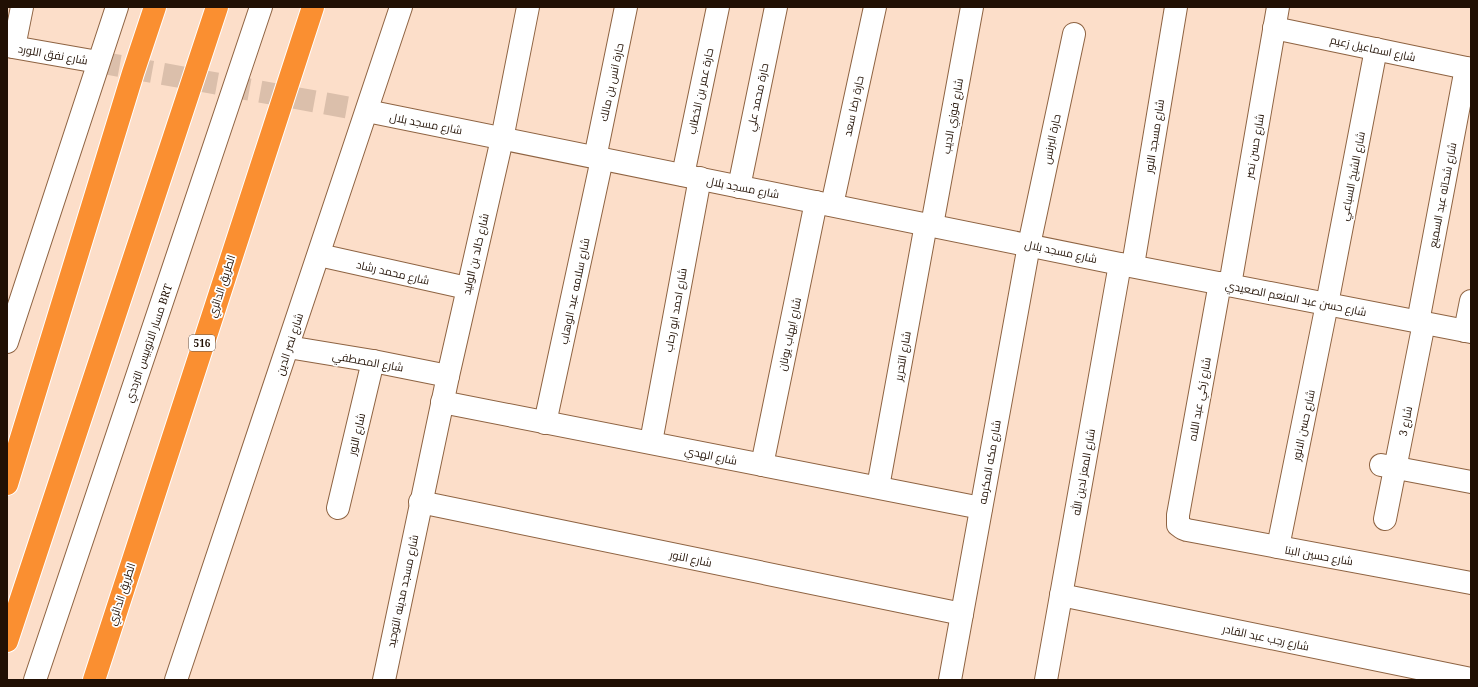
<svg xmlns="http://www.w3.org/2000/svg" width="1478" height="687" font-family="'Noto Serif',Cairo,serif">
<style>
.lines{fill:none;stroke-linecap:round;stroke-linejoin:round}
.minor-tunnel{stroke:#dbbfab;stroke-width:22;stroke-dasharray:22 11;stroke-linecap:butt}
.minor-casing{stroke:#8e6342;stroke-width:24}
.highway-casing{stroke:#fff;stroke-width:24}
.minor{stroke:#fff;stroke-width:22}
.highway{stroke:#fa8f31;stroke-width:22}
.labels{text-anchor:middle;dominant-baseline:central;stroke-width:3.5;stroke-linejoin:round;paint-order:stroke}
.shield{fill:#fff;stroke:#64584f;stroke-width:1}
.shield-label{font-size:10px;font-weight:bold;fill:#211004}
.street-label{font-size:11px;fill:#211004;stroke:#fff}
</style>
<rect width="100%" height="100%" fill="#fcdec9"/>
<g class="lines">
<!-- minor-tunnel -->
<polyline class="minor-tunnel" points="98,62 367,111"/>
<defs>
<g id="minor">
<polyline points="1274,28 1471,69"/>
<polyline points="7,46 98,62"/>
<polyline points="14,47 22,7"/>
<polyline points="367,111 1120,264 1471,332"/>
<polyline points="595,158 626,7"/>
<polyline points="683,175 718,7"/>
<polyline points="739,187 776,7"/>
<polyline points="832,205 875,7"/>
<polyline points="932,225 972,7"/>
<polyline points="319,255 467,288"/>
<polyline points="1133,265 1176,7"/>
<polyline points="1220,283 1178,515 1178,525 1182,528 1187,530 1471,583"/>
<polyline points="1230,285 1278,7"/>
<polyline points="1418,322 1466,68"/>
<polyline points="1465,331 1471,301"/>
<polyline points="7,342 117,7"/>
<polyline points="288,347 373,361 448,376"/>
<polyline points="442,402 981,508"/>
<polyline points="545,423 602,159"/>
<polyline points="651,442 700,178"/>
<polyline points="762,465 816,202"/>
<polyline points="1381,465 1471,482"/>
<polyline points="878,487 926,224"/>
<polyline points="420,502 962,614"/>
<polyline points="338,508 373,361"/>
<polyline points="1385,519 1424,323"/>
<polyline points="1278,547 1327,304 1376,49"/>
<polyline points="1061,595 1471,679"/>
<polyline points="35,680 261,7"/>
<polyline points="176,680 401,7"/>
<polyline points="384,680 448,376 502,139 528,7"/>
<polyline points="950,680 1029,245 1074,34"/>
<polyline points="1046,680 1120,264"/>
</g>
<g id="highway">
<polyline points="7,484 133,73 155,7"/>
<polyline points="7,641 217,7"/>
<polyline points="94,680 313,7"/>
</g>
</defs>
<!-- minor casing -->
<use href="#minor" class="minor-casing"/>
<!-- highway casing -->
<use href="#highway" class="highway-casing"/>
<!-- minor -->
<use href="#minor" class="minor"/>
<!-- highway -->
<use href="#highway" class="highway"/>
</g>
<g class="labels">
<!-- shield labels -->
<rect class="shield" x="189" y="335" width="26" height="16" rx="3"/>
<g class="shield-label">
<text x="202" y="343">516</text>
</g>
<!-- street labels -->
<g class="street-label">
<text transform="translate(1373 48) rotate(12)">شارع اسماعيل زعيم</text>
<text transform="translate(53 54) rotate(10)">شارع نفق اللورد</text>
<text transform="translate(611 82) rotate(-78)">حارة انس بن مالك</text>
<text transform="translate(700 91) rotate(-78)">حارة عمر بن الخطاب</text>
<text transform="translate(757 97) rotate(-78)">حارة محمد علي</text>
<text transform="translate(853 106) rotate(-78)">حارة رضا سعد</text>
<text transform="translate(952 116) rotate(-80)">شارع فوزي الديب</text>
<text transform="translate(426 123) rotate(11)">شارع مسجد بلال</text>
<text transform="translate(1154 136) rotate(-81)">شارع مسجد النور</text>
<text transform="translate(1051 139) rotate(-78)">حارة البرنس</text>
<text transform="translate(1254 146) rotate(-80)">شارع حسن نصر</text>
<text transform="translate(1352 176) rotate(-79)">شارع الشيخ السباعي</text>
<text transform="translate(743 187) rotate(11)">شارع مسجد بلال</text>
<text transform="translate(1442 195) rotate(-79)">شارع شحاته عبد السميع</text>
<text transform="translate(1061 251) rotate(12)">شارع مسجد بلال</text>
<text transform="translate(475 254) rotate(-77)">شارع خالد بن الوليد</text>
<text transform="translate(393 272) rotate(13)">شارع محمد رشاد</text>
<text transform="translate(221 286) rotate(-72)">الطريق الدائري</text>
<text transform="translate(574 291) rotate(-78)">شارع سلامه عبد الوهاب</text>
<text transform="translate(1296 298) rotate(11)">شارع حسن عبد المنعم الصعيدي</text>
<text transform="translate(675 310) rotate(-80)">شارع احمد ابو رحاب</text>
<text transform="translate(789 334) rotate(-78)">شارع ايهاب يونان</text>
<text transform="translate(148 343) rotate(-71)">مسار الاتوبيس الترددي BRT</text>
<text transform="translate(289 344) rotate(-72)">شارع نصر الدين</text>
<text transform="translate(902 356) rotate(-80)">شارع التحرير</text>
<text transform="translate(368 361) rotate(10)">شارع المصطفي</text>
<text transform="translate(1199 399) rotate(-80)">شارع زكي عبد اللاه</text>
<text transform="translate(1405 421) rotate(-79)">شارع 3</text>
<text transform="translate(1303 425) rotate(-78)">شارع حسن الانور</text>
<text transform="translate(356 434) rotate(-77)">شارع النور</text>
<text transform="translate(711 455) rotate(12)">شارع الهدي</text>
<text transform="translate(989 462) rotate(-80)">شارع مكه المكرمه</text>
<text transform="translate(1083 472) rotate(-80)">شارع المعز لدين الله</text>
<text transform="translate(1319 555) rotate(10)">شارع حسين البنا</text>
<text transform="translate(691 558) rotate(12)">شارع النور</text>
<text transform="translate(402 591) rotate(-78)">شارع مسجد مدينه التوحيد</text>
<text transform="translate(121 594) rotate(-72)">الطريق الدائري</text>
<text transform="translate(1266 637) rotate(12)">شارع رجب عبد القادر</text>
</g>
</g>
<!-- border -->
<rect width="1478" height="687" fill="none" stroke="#211004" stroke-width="16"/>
</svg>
